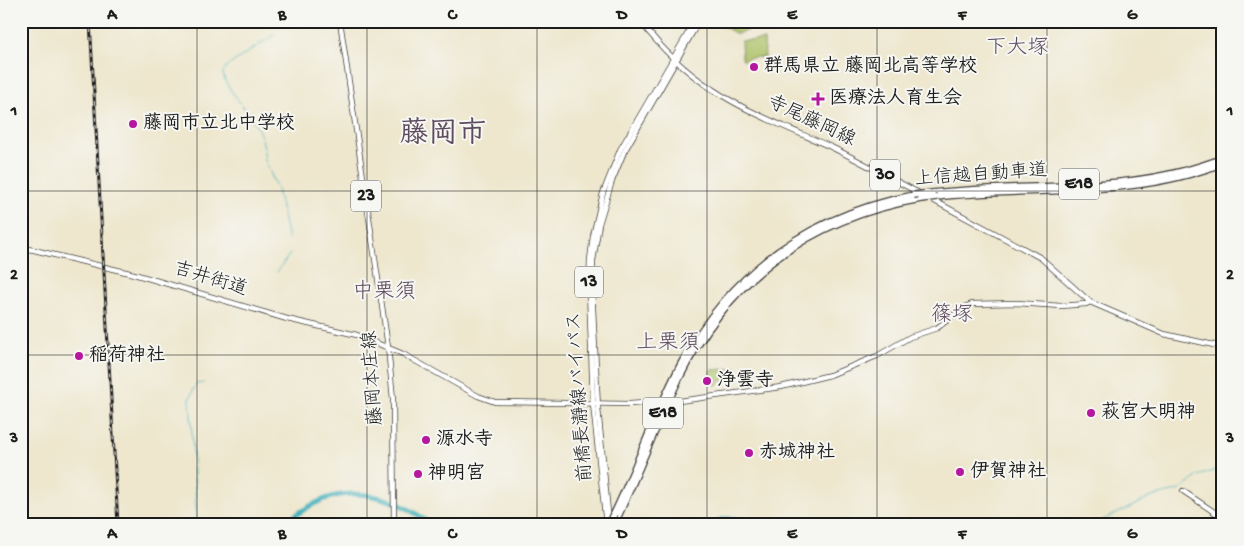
<svg xmlns="http://www.w3.org/2000/svg" width="1244" height="546" font-family="'Gochi Hand','Klee One',sans-serif">
<style>
.green{fill:#abc064;stroke:#646e40}
.lines{fill:none;stroke-linecap:round;stroke-linejoin:round}
.stream{stroke:#40b0bb;stroke-width:1}
.river{stroke:#40b0bb;stroke-width:5}
.major-casing{stroke:#3c3a37;stroke-width:6}
.highway-casing{stroke:#3c3a37;stroke-width:8}
.major{stroke:#fff;stroke-width:4.5}
.highway{stroke:#fff;stroke-width:5.5}
.rail-casing{stroke:#1c1c1c;stroke-width:3}
.rail{stroke:#f6f6f2;stroke-width:1;stroke-dasharray:4;stroke-linecap:butt}
.highway-bridge-casing{stroke:#3c3a37;stroke-width:8;stroke-linecap:butt}
.highway-bridge{stroke:#fff;stroke-width:5.5}
.grid{fill:none;stroke:#1c1c1c;stroke-width:1;stroke-opacity:0.55}
.poi-dot{fill:#b5179e;stroke:#f6f6f2;stroke-width:2}
.labels{text-anchor:middle;dominant-baseline:central;stroke-width:4;stroke-linejoin:round;paint-order:stroke}
.shield{fill:#f6f6f2;stroke:#5d5d5c;stroke-width:1}
.shield-label{font-size:18px;font-weight:bold;fill:#1c1c1c}
.poi-label{font-size:19px;font-weight:bold;fill:#1c1c1c;stroke:#f6f6f2;text-anchor:start}
.street-label{font-size:19px;fill:#1c1c1c;stroke:#f6f6f2}
.quarter-label{font-size:21px;fill:#5d4c5f;stroke:#f6f6f2}
.town-label{font-size:29px;font-weight:bold;fill:#5d4c5f;stroke:#f6f6f2}
.neatline{fill:none;stroke:#1c1c1c;stroke-width:2}
.grid-label{font-size:16px;text-anchor:middle;font-weight:bold;fill:#1c1c1c}
</style>
<rect width="100%" height="100%" fill="#f6f6f2"/>
<filter id="ink" filterUnits="userSpaceOnUse"><feTurbulence type="fractalNoise" baseFrequency=".02" numOctaves="2"/><feDisplacementMap in="SourceGraphic" scale="10" xChannelSelector="R" yChannelSelector="G"/><feConvolveMatrix kernelMatrix="1 2 1 2 8 2 1 2 1" color-interpolation-filters="sRGB"/></filter>
<filter id="wash" filterUnits="userSpaceOnUse"><feTurbulence type="fractalNoise" baseFrequency=".0096" numOctaves="4" result="noise"/><feDisplacementMap in="SourceGraphic" scale="20" xChannelSelector="R" yChannelSelector="G"/><feGaussianBlur stdDeviation="1.12" result="paint"/><feColorMatrix in="noise" values="0 0 0 0 0 0 0 0 0 0 0 0 0 0 0 0 0 1.4 0 .05"/><feComposite in="paint" operator="in"/></filter>
<g filter="url(#wash)">
<rect width="100%" height="100%" fill="#eee7ce"/>
<!-- green -->
<g class="green">
<path d="M714,21h37c-3,14 -2,8 -14,13z"/>
<polygon points="764,40 765,57 748,58 744,60 742,59 741,41"/>
<polygon points="737,368 737,379 720,381 716,386 711,378 711,370"/>
</g>
<g class="lines">
<!-- stream -->
<g class="stream">
<path d="M264,148c-3,-24 -23,-41 -35,-61 -3,-5 -6,-9 -6,-15l3,-5 49,-33"/>
<polyline points="264,151 265,160 277,189 288,239"/>
<polyline points="277,272 290,254"/>
<polyline points="1101,521 1152,497 1180,490 1198,476 1223,468"/>
<polyline points="25,523 25,525"/>
<polyline points="197,525 190,398 196,384 204,383"/>
<polyline points="1096,525 1099,522"/>
</g>
<!-- river -->
<g class="river">
<path d="M282,525c12,-9 23,-17 36,-23 38,-18 83,-3 113,23"/>
<path d="M712,525c15,-10 25,-7 40,0"/>
</g>
</g>
</g>
<g filter="url(#ink)">
<g class="lines">
<defs>
<g id="major">
<polyline points="340,21 388,347 393,399 394,525"/>
<path d="M640,21c20,26 44,50 72,68 34,23 81,41 119,58 31,15 61,32 92,48"/>
<polyline points="929,198 1041,258 1090,302 1164,334 1223,347"/>
<polyline points="21,248 34,250 134,274 287,319 357,335 403,354 478,396 495,402 630,404 658,402"/>
<polyline points="672,402 781,387 830,375 877,356 910,337 937,328 963,308 972,304 1017,303 1061,306 1086,304 1090,302"/>
<polyline points="1183,491 1223,518"/>
<polyline points="609,523 598,408 592,289 593,261 599,224 612,181 624,152 699,21"/>
<polyline points="606,525 593,404 589,288 590,260 593,236 603,193 620,150 695,21"/>
</g>
<g id="highway">
<path d="M932,193c96,-11 199,2 291,-35"/>
<path d="M937,197c95,-11 195,3 286,-34"/>
<path d="M614,514c24,-50 42,-104 68,-152 51,-93 128,-147 232,-167"/>
<path d="M614,525c23,-48 41,-98 65,-146 50,-101 130,-161 242,-180"/>
</g>
</defs>
<!-- major casing -->
<use href="#major" class="major-casing"/>
<!-- highway casing -->
<use href="#highway" class="highway-casing"/>
<!-- major -->
<use href="#major" class="major"/>
<!-- highway -->
<use href="#highway" class="highway"/>
<defs>
<polyline id="rail" points="90,21 118,525"/>
</defs>
<!-- rail casing -->
<use href="#rail" class="rail-casing"/>
<!-- rail -->
<use href="#rail" class="rail"/>
<defs>
<g id="highway-bridge">
<polyline points="914,195 932,193"/>
<polyline points="921,199 937,197"/>
<polyline points="609,525 614,514"/>
</g>
</defs>
<!-- highway-bridge casing -->
<use href="#highway-bridge" class="highway-bridge-casing"/>
<!-- highway-bridge -->
<use href="#highway-bridge" class="highway-bridge"/>
</g>
</g>
<!-- grid -->
<path class="grid" d="M197,21v504M367,21v504M537,21v504M707,21v504M877,21v504M1047,21v504M21,191h1202M21,355h1202"/>
<!-- markers -->
<g class="poi-dot">
<circle cx="754" cy="67" r="5"/>
<path d="M815.5 91.5h5v5h5v5h-5v5h-5v-5h-5v-5h5z"/>
<circle cx="133" cy="124" r="5"/>
<circle cx="79" cy="356" r="5"/>
<circle cx="707" cy="381" r="5"/>
<circle cx="1091" cy="413" r="5"/>
<circle cx="426" cy="440" r="5"/>
<circle cx="749" cy="453" r="5"/>
<circle cx="960" cy="472" r="5"/>
<circle cx="418" cy="474" r="5"/>
</g>
<g class="labels">
<!-- shield labels -->
<g class="shield">
<rect x="870" y="159.5" width="30" height="31" rx="4"/>
<rect x="1059" y="168.5" width="40" height="31" rx="4"/>
<rect x="351" y="180.5" width="30" height="31" rx="4"/>
<rect x="575" y="266.5" width="28" height="31" rx="4"/>
<rect x="643" y="397.5" width="40" height="31" rx="4"/>
</g>
<g class="shield-label">
<text x="885" y="175">30</text>
<text x="1079" y="184">E18</text>
<text x="366" y="196">23</text>
<text x="589" y="282">13</text>
<text x="663" y="413">E18</text>
</g>
<!-- poi labels -->
<g class="poi-label">
<text x="764" y="67">群馬県立 藤岡北高等学校</text>
<text x="829" y="99">医療法人育生会</text>
<text x="143" y="124">藤岡市立北中学校</text>
<text x="89" y="356">稲荷神社</text>
<text x="717" y="381">浄雲寺</text>
<text x="1101" y="413">萩宮大明神</text>
<text x="436" y="440">源水寺</text>
<text x="759" y="453">赤城神社</text>
<text x="970" y="472">伊賀神社</text>
<text x="428" y="474">神明宮</text>
</g>
<!-- street labels -->
<g class="street-label">
<text transform="translate(811 122) rotate(25)">寺尾藤岡線</text>
<text transform="translate(981 176) rotate(-4)">上信越自動車道</text>
<text transform="translate(210 280) rotate(17)">吉井街道</text>
<text transform="translate(374 378) rotate(-94)">藤岡本庄線</text>
<text transform="translate(581 397) rotate(-94)">前橋長瀞線バイパス</text>
</g>
<!-- quarter labels -->
<g class="quarter-label">
<text x="1017" y="49">下大塚</text>
<text x="384" y="293">中栗須</text>
<text x="952" y="316">篠塚</text>
<text x="668" y="344">上栗須</text>
</g>
<!-- town labels -->
<g class="town-label">
<text x="443" y="136">藤岡市</text>
</g>
</g>
<!-- margin -->
<rect width="1244" height="546" fill="none" stroke="#f6f6f2" stroke-width="55"/>
<rect x="28" y="28" width="1188" height="490" class="neatline"/>
<g class="grid-label">
<text x="112" y="19">A</text>
<text x="282" y="19">B</text>
<text x="452" y="19">C</text>
<text x="622" y="19">D</text>
<text x="792" y="19">E</text>
<text x="962" y="19">F</text>
<text x="1132" y="19">G</text>
<text x="14" y="115">1</text>
<text x="1230" y="115">1</text>
<text x="14" y="279">2</text>
<text x="1230" y="279">2</text>
<text x="14" y="442">3</text>
<text x="1230" y="442">3</text>
<text x="112" y="538">A</text>
<text x="282" y="538">B</text>
<text x="452" y="538">C</text>
<text x="622" y="538">D</text>
<text x="792" y="538">E</text>
<text x="962" y="538">F</text>
<text x="1132" y="538">G</text>
</g>
</svg>
